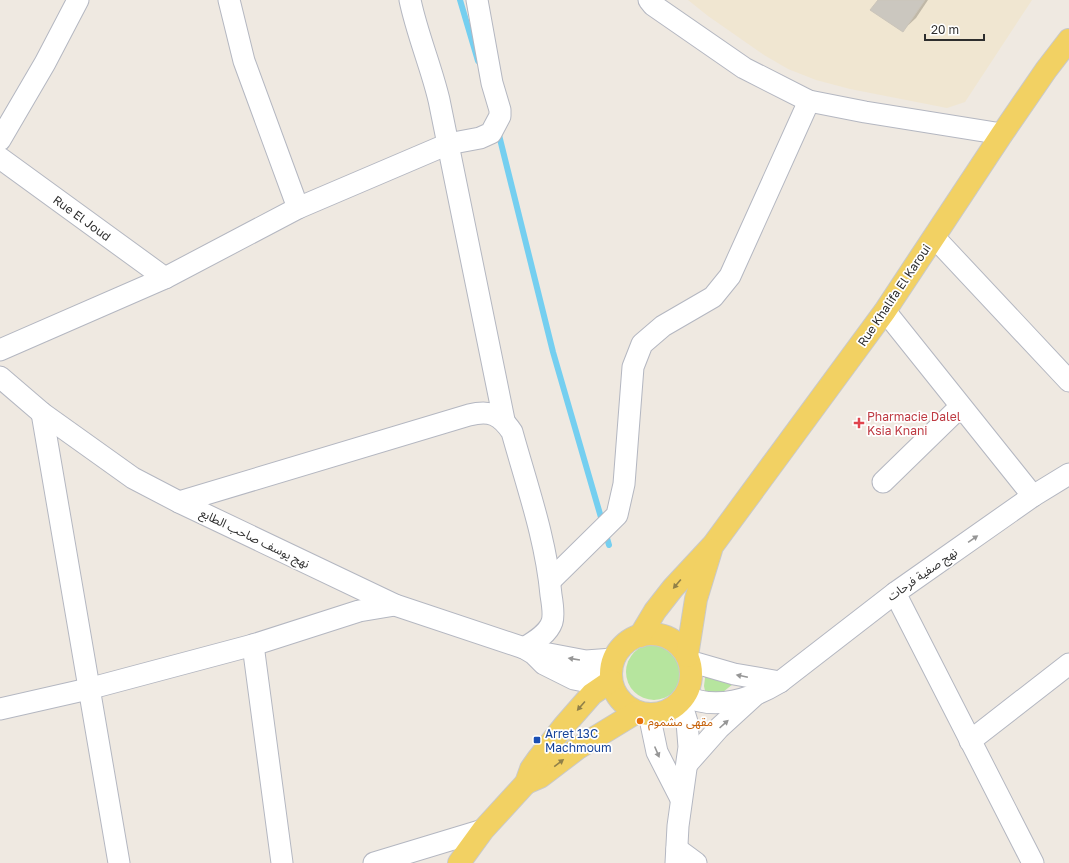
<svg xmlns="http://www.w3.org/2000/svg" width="1069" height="863" font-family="'Golos Text','Noto Sans Arabic',sans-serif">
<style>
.education{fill:#f0e6d1}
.green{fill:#b6e59e}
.shadow{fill:#0003}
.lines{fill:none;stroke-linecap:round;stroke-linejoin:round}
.stream{stroke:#75cff0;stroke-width:6}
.building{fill:#cbc7bf;stroke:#cbc5ba}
.minor-casing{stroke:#b4b7c1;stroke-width:23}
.major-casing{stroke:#c9c9c9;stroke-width:24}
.minor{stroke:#fff;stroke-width:21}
.major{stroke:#f2d163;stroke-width:22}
.oneway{fill:#969696}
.oneway2{fill:#908048}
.health-dot{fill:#e0444e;stroke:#fff;stroke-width:1.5}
.food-dot{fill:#e8710a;stroke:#fff;stroke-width:1.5}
.transit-dot{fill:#1a4fb4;stroke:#fff;stroke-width:1.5}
.labels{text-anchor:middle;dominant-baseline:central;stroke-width:3.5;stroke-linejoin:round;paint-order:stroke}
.street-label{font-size:12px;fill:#2e2e2e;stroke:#fff}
.health-label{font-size:12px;fill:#be3a42;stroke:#fff;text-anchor:start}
.food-label{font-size:12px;fill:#c56008;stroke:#fff;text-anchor:start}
.transit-label{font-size:12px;fill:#164399;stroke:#fff;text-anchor:start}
</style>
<rect width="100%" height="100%" fill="#efe9e1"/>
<!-- education -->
<polygon class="education" points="688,0 1032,0 965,102 947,108 850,89 816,80 788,69 764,55 708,16"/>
<!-- green -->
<g class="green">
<circle cx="654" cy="672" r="28"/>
<polygon points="706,670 733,684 718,696 706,696 704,686"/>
</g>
<!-- shadow -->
<polygon class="shadow" points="879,0 928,0 916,18 902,31"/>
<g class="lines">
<!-- stream -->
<g class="stream">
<polyline points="460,0 478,61"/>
<polyline points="498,131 553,352 609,545"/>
</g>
</g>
<!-- building -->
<polygon class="building" points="878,0 925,0 903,32 870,10"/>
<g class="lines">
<defs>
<g id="minor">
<polyline points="229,0 244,61 298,208"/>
<path d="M410,0c7,34 21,66 29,100l65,320"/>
<polyline points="649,0 653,5 744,68 809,101 865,112 1002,134"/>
<polyline points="0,140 45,63 78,0"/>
<polyline points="0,158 165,278"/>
<polyline points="934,237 1069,381"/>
<polyline points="885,311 1033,496"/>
<polyline points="0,350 165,278 298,208 448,144 480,138 491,133 500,116 500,110 492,83 477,0"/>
<polyline points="0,377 42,413 133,478 179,502 395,605 524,648 534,654 544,664 574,679 584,681 610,673"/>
<polyline points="42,413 119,863"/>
<polyline points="883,482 960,407"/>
<path d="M179,502l290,-87c21,-5 31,-1 43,17 15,54 34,107 39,163 1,6 3,21 1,27 -4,12 -18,20 -28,26"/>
<polyline points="550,581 617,515 624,484 633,367 642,344 663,326 713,297 730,276 809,101"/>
<polyline points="895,593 1033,863"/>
<polyline points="253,645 282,863"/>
<polyline points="535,654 549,654 586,661 613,659"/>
<polyline points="689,661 734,674 780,682"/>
<path d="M685,696c31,15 67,3 95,-14l115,-89 138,-97 36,-22"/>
<polyline points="0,709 88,689 253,645 359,611 395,605"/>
<polyline points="649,714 657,752 681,799"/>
<polyline points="970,741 1069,664"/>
<polyline points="688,763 719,728 754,696"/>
<polyline points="677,849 696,863"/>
<polyline points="374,863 483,830"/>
<polyline points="676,863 678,826 689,747 687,722 681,702"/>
</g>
<g id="major">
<circle cx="651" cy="674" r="40"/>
<polyline points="640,636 655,611 673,588 713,545 885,311 1002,134 1046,70 1069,40"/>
<polyline points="687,656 696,599 711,550"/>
<polyline points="526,783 540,777 578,748 637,712"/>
<polyline points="459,863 483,830 526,783 531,769 538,759 564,726 592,694 611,681"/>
</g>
</defs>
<!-- minor casing -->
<use href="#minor" class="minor-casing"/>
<!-- major casing -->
<use href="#major" class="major-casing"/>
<!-- minor -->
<use href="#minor" class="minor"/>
<!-- major -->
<use href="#major" class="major"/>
</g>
<!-- one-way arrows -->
<defs><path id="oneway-solid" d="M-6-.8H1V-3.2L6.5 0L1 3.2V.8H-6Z"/></defs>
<g class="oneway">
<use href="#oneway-solid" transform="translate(973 539) rotate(-35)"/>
<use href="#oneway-solid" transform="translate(574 659) rotate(-171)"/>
<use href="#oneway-solid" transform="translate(742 676) rotate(-168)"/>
<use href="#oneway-solid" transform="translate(724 724) rotate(-42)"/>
<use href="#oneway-solid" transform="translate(657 752) rotate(67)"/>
</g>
<g class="oneway2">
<use href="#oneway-solid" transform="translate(677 584) rotate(130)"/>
<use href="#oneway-solid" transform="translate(581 706) rotate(131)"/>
<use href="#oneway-solid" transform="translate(559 763) rotate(-37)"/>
</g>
<!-- markers -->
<path class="health-dot" d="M857 417h4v4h4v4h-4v4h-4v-4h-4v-4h4z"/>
<circle class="food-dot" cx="640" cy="721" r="4"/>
<rect class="transit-dot" x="533" y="736" width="8" height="8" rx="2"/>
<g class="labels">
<!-- street labels -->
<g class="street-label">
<text transform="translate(82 218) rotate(36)">Rue El Joud</text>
<text transform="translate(894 295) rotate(-56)">Rue Khalifa El Karoui</text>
<text transform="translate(255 538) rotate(26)">نهج يوسف صاحب الطابع</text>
<text transform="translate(922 574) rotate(-35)">نهج صفية فرحات</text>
</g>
<!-- health labels -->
<g class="health-label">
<text x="867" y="416">Pharmacie Dalel<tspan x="867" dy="14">Ksia Knani</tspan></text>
</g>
<!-- food labels -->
<g class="food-label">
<text x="648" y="721">مقهى مشموم</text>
</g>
<!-- transit labels -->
<g class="transit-label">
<text x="545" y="733">Arret 13C<tspan x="545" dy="14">Machmoum</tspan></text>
</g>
</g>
<!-- scale -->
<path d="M925 34v6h59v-6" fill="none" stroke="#2e2e2e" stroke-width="2"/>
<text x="931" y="34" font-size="12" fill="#2e2e2e" stroke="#ffffff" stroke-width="3" paint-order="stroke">20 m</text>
</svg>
